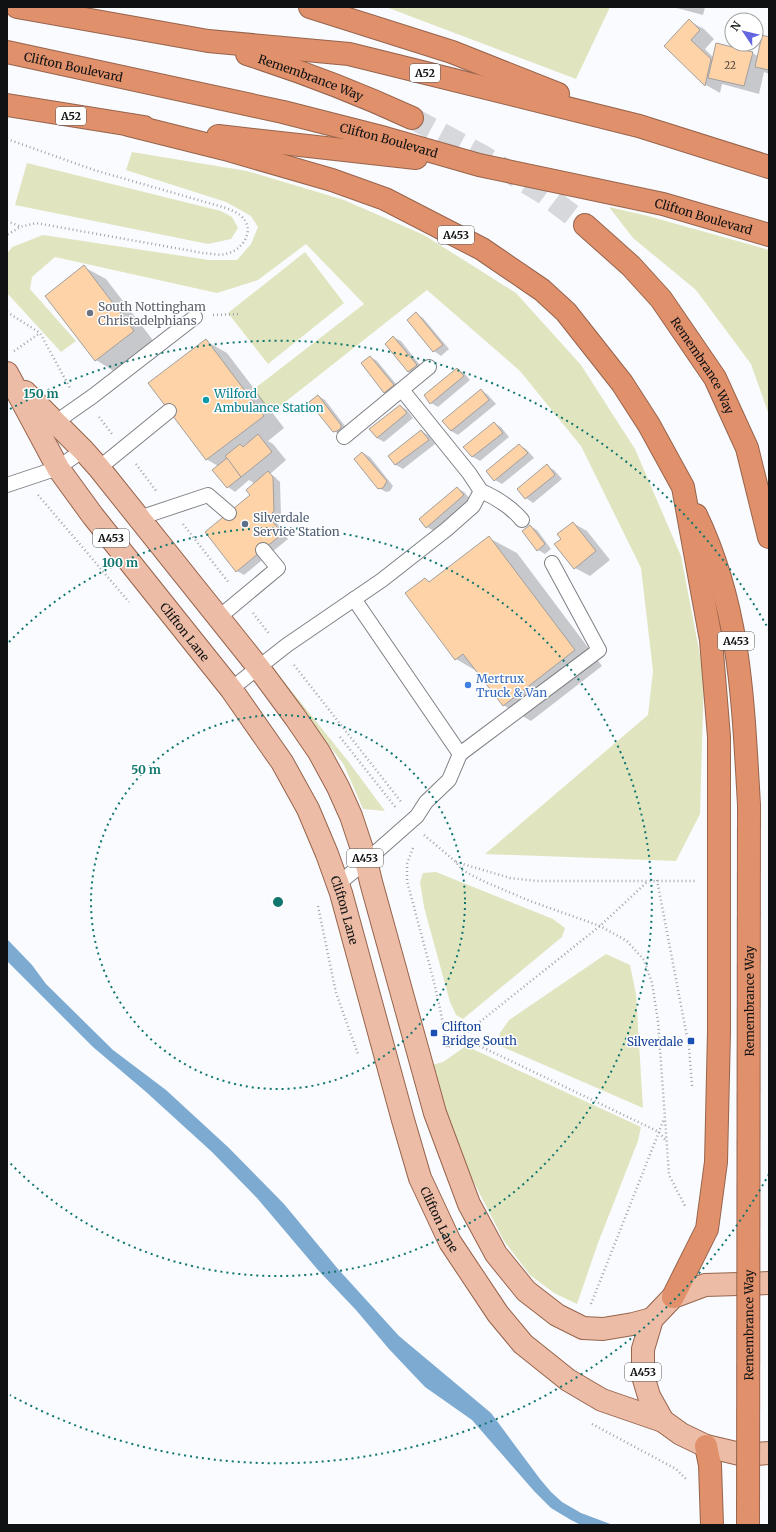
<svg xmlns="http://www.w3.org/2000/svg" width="776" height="1532" font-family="Merriweather,serif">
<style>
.green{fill:#e1e5bf}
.water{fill:#7daad1}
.shadow{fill:#0003}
.building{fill:#fed3a8;stroke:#a39f9c}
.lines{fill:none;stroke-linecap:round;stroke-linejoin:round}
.highway-tunnel{stroke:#d6d8db;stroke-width:22;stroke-dasharray:22 11;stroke-linecap:butt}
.lane-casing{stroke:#7e8084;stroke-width:16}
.primary-casing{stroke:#97644c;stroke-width:24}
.highway-casing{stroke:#97644c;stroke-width:24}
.path{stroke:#a3a4a7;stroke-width:2.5;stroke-dasharray:1 3;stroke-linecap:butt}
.lane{stroke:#fff;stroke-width:14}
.primary{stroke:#ecbca6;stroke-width:22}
.highway{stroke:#e0906b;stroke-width:22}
.highway-bridge-casing{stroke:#97644c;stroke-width:24;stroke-linecap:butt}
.highway-bridge{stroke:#e0906b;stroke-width:22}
.ring{fill:none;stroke:#0f766e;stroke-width:2;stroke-dasharray:2 4}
.worship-dot{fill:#6b7280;stroke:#fff;stroke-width:1.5}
.culture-dot{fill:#0f9aa8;stroke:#fff;stroke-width:1.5}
.service-dot{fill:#5c6f8a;stroke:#fff;stroke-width:1.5}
.shop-dot{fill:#3f7fe0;stroke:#fff;stroke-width:1.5}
.transit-dot{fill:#1a4fb4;stroke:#fff;stroke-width:1.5}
.labels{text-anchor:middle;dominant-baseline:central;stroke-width:3;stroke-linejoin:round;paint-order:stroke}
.number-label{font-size:10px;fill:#4c4238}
.shield{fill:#fff;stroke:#585859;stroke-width:1}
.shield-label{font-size:11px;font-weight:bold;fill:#101112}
.street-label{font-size:12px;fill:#101112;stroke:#fff}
.worship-label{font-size:12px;fill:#5b616d;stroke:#fff;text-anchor:start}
.culture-label{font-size:12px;fill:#0d838f;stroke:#fff;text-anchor:start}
.service-label{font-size:12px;fill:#4e5e75;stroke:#fff;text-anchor:start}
.shop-label{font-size:12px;fill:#366cbe;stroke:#fff;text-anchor:start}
.transit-label{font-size:12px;fill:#164399;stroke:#fff;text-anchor:start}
.centre{fill:#0f766e;stroke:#fff;stroke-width:2}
.ring-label{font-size:12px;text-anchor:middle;font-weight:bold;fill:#0f766e;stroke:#fff;stroke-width:3;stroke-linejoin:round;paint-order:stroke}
</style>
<rect width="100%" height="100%" fill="#f9fbff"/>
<!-- green -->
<g class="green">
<polygon points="386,7 610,7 576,79"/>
<polygon points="132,152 247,171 344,200 424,235 516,293 581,365 635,449 681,556 704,676 700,814 676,861 485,854 648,715 653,671 641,568 581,446 520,371 427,290 270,414 254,389 364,304 306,244 258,280 217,293 55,257 32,277 30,289 76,341 61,352 7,293 7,254 12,247 43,235 209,260 237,260 251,244 258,227 251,216 226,202 126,170"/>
<polygon points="27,163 221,211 232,217 238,228 231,239 208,244 15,205"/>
<polygon points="609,207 648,216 769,250 769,415 751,364 696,290 633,238"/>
<polygon points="305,252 344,303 268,364 228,313"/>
<polygon points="281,678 348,761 385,811 363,809 344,765 279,679"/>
<polygon points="436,872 553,919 565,928 562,937 463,1019 456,1015 450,1002 424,907 420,882 423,873"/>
<polygon points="606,954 630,965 636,994 643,1108 498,1045 500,1033 509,1020"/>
<polygon points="466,1046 641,1127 638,1141 598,1243 577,1304 554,1293 530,1275 504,1241 463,1161 441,1097 432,1065 443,1062"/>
</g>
<!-- water -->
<polygon class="water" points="7,939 32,965 46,984 113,1050 166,1090 229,1148 284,1204 338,1269 399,1336 491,1413 540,1479 551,1492 562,1502 581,1513 613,1525 581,1525 571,1520 551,1508 534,1491 472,1420 425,1387 389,1349 356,1310 318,1270 257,1198 212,1152 145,1091 93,1047 7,961"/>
<!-- shadow -->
<g class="shadow">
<polygon points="673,7 705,7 703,15"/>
<polygon points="689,21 704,29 714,39 705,49 714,58 752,53 758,56 769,38 769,74 764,72 759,94 722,84 720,93 706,85 665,46"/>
<polygon points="84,267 106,279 155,343 117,373 96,360 46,296"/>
<polygon points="416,314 423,318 449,349 441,356 434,351 408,320"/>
<polygon points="393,337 401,341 423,369 416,376 409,372 386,344"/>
<polygon points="206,341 227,353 284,428 268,441 273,444 286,460 270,474 275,477 280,482 281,516 275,520 288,539 244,575 237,571 206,532 252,495 255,484 249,480 235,492 228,487 218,466 206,459"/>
<polygon points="370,357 377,361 401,390 392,396 385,392 362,364"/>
<polygon points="457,369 464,373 470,380 438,407 431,403"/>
<polygon points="481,390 488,395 496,404 458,435 451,431"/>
<polygon points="318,396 325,400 348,430 341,435 334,431"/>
<polygon points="400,406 407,410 413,418 384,442 377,438"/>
<polygon points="494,423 501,427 509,437 480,461 473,457 465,447"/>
<polygon points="421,431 428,435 435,444 403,469 396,465 389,456"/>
<polygon points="519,445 526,449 534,458 502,484 495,480"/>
<polygon points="363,453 370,457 393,486 390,491 386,492 379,488"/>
<polygon points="547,466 554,470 562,479 533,503 526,498 518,489"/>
<polygon points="457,488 464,492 471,500 434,531 427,527"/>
<polygon points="573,523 587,531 610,560 590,576 575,568 562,539"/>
<polygon points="530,526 537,530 551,549 545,554 538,550"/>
<polygon points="489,538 517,553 602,666 531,721 503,705 478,672 456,659 425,579 431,582"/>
</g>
<!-- building -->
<g class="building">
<polygon points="689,19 700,30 691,40 711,59 705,86 664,46"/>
<polygon points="762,35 769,37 769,70 755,67"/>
<polygon points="716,43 753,52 744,86 708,78"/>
<polygon points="84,265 134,331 95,361 45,296"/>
<polygon points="416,312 443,345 433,352 407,320"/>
<polygon points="393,336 417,365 408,372 385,344"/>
<polygon points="206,339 264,416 206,460 148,383"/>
<polygon points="370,356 394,385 384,393 361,363"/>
<polygon points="457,368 464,376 430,404 424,395"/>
<polygon points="481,389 489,400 451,431 442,421"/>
<polygon points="318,395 341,425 341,428 337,431 333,432 309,402"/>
<polygon points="400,405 407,413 377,438 369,429"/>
<polygon points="494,422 503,433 472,457 463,447"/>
<polygon points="421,430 429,440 395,465 388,456"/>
<polygon points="258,434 272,452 241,477 225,456 240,444 243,447"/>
<polygon points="519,444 528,453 494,481 486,471"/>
<polygon points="362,452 387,481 383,488 378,489 354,459"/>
<polygon points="227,458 241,477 227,488 212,470"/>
<polygon points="547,464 555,475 525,499 517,489"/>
<polygon points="268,471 273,477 274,511 269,516 282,534 236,572 205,532 250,495 246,490"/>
<polygon points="457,487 464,495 426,528 419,519"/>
<polygon points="573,522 596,551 574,569 554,544 561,539 557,534"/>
<polygon points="530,525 545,544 537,551 522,531"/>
<polygon points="489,536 575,650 503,706 463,654 455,660 405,593 425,578 429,582"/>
</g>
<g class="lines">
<!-- highway-tunnel -->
<polyline class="highway-tunnel" points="412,118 483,156 543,193 585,225"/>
<defs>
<g id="lane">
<polyline points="56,422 93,396 195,317"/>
<polyline points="344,437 429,367"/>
<polyline points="99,468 169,411"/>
<polyline points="7,485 58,468 83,450"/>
<path d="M481,491c16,7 30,16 41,29"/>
<polyline points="139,518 208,495 229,513"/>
<polyline points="218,618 278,568 263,550"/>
<polyline points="231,689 287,645 382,580 447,529 473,506 481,491 469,473 402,390"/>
<polyline points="460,754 599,650 552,563"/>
<polyline points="338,884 366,861 417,816 426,802 449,780 460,754 354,599"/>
</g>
<g id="primary">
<path id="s1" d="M7,373l51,95 35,48 138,173 51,73 26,47 19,45 14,39 62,227 17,58 30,64 48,72 25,30 45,36 34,20 61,21"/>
<polyline points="25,392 83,450 99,468 258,667 295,717 319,752 338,787 351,816 366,861 371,882 435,1113 469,1204 496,1254 526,1291 557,1315 583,1328 603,1329 633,1324 652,1319"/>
<polyline points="769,1283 705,1285 673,1297 652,1319 643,1349 643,1376 649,1396 663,1421 681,1434 706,1446 744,1455 769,1453"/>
</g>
<g id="highway">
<polyline points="17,7 208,41 349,54 639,126 769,167"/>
<polyline points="310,7 452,52 558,94"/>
<path id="s2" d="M7,52l276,60 102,26 94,27 184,39 106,31"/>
<path id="s3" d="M247,54c56,18 111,39 165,64"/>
<polyline points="7,105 144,127"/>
<polyline points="129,125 225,149 332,180 385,199 482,249 542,290 566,312 622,383 649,425 683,487 711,640 719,737 719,1031 716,1162 707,1229 673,1297"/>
<polyline points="218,136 416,158"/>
<path id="s4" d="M585,225l46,41 30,33 54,79 32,70 22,89"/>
<path d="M696,515c45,94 47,188 53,290"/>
<polyline points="706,1446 710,1465 712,1525"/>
</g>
</defs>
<!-- lane casing -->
<use href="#lane" class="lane-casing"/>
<!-- primary casing -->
<use href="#primary" class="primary-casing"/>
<!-- highway casing -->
<use href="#highway" class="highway-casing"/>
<!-- path -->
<g class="path">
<path d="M7,139l87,31 132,38c5,2 10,4 14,7 17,14 3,36 -15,39 -6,2 -15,-1 -22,-1l-167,-30 -16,4 -13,8"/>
<polyline points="7,221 19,226"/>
<polyline points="7,312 40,333 70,388"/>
<polyline points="213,315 241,314"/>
<polyline points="14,351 40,333"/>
<polyline points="99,417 112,434"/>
<polyline points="136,464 157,492"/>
<polyline points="38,495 129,602"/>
<polyline points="183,524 229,583"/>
<polyline points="253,613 270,635"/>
<polyline points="294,665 402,803"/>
<polyline points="340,737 396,808"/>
<polyline points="424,835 456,862 462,870 483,881 530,901 600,926 627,941 644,960 652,983 658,1021 669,1175 685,1206"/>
<polyline points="413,848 407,864 407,881 433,978 441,1013 447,1048 600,926 648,881"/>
<polyline points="456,862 510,878 536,881 695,881"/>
<polyline points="657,880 689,1047 692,1086"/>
<polyline points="318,906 336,993 358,1054"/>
<polyline points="461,1037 659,1132 666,1141"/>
<polyline points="591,1304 664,1119"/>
<polyline points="592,1424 676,1469 687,1480"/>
</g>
<!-- lane -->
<use href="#lane" class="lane"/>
<!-- primary -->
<use href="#primary" class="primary"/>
<!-- highway -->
<use href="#highway" class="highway"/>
<defs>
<g id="highway-bridge">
<path id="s5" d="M748,1525l1,-720"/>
</g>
</defs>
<!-- highway-bridge casing -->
<use href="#highway-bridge" class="highway-bridge-casing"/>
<!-- highway-bridge -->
<use href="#highway-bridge" class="highway-bridge"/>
</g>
<!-- distance rings -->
<g class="ring">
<circle cx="278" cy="902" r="187"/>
<path d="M9 642A374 374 0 1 1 9 1162"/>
<path d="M769 1174A561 561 0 0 1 10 1395M10 409A561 561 0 0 1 769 630"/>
</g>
<!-- markers -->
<circle class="worship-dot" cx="90" cy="313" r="4"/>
<circle class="culture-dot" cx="206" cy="400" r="4"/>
<circle class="service-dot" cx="245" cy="524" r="4"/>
<circle class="shop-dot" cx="468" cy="685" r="4"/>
<g class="transit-dot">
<rect x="430" y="1029" width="8" height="8" rx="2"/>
<rect x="687" y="1037" width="8" height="8" rx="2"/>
</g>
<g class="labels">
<!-- number labels -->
<g class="number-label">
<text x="730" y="65">22</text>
</g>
<!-- shield labels -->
<g class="shield">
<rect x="410" y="64" width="30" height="18" rx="3"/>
<rect x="56" y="107" width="30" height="18" rx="3"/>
<rect x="438" y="226" width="36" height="18" rx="3"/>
<rect x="93" y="529" width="36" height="18" rx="3"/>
<rect x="718" y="632" width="36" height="18" rx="3"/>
<rect x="347" y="849" width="36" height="18" rx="3"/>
<rect x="625" y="1363" width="36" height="18" rx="3"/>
</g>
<g class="shield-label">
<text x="425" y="73">A52</text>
<text x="71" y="116">A52</text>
<text x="456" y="235">A453</text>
<text x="111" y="538">A453</text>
<text x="736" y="641">A453</text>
<text x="365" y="858">A453</text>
<text x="643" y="1372">A453</text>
</g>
<!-- street labels -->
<g class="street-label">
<text stroke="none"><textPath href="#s2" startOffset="68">Clifton Boulevard</textPath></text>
<text stroke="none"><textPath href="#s3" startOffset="68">Remembrance Way</textPath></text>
<text stroke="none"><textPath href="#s2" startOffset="392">Clifton Boulevard</textPath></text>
<text stroke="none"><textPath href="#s2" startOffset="716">Clifton Boulevard</textPath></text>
<text stroke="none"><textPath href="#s4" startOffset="185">Remembrance Way</textPath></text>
<text stroke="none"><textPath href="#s1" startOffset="315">Clifton Lane</textPath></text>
<text stroke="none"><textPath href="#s1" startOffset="639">Clifton Lane</textPath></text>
<text stroke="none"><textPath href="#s5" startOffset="524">Remembrance Way</textPath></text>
<text stroke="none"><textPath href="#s1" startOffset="963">Clifton Lane</textPath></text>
<text stroke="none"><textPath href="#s5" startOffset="200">Remembrance Way</textPath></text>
</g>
<!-- worship labels -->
<g class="worship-label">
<text x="98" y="306">South Nottingham<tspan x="98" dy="14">Christadelphians</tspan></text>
</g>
<!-- culture labels -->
<g class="culture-label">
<text x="214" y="393">Wilford<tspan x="214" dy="14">Ambulance Station</tspan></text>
</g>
<!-- service labels -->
<g class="service-label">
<text x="253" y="517">Silverdale<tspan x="253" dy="14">Service Station</tspan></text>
</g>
<!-- shop labels -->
<g class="shop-label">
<text x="476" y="678">Mertrux<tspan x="476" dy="14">Truck &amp; Van</tspan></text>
</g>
<!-- transit labels -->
<g class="transit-label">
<text x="442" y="1026">Clifton<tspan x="442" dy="14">Bridge South</tspan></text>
<text x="683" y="1041" text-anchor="end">Silverdale</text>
</g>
</g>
<circle cx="278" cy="902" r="6" class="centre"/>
<g class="ring-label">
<text x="41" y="398">150 m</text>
<text x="120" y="567">100 m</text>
<text x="146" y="774">50 m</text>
</g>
<!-- border -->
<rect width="776" height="1532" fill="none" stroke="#101112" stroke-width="16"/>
<!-- north arrow -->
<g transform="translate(744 32) rotate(305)"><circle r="19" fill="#ffffff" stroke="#9fa0a0"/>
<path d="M0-3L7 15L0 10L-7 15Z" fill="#6466df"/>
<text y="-6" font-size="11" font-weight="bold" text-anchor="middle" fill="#101112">N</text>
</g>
</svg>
